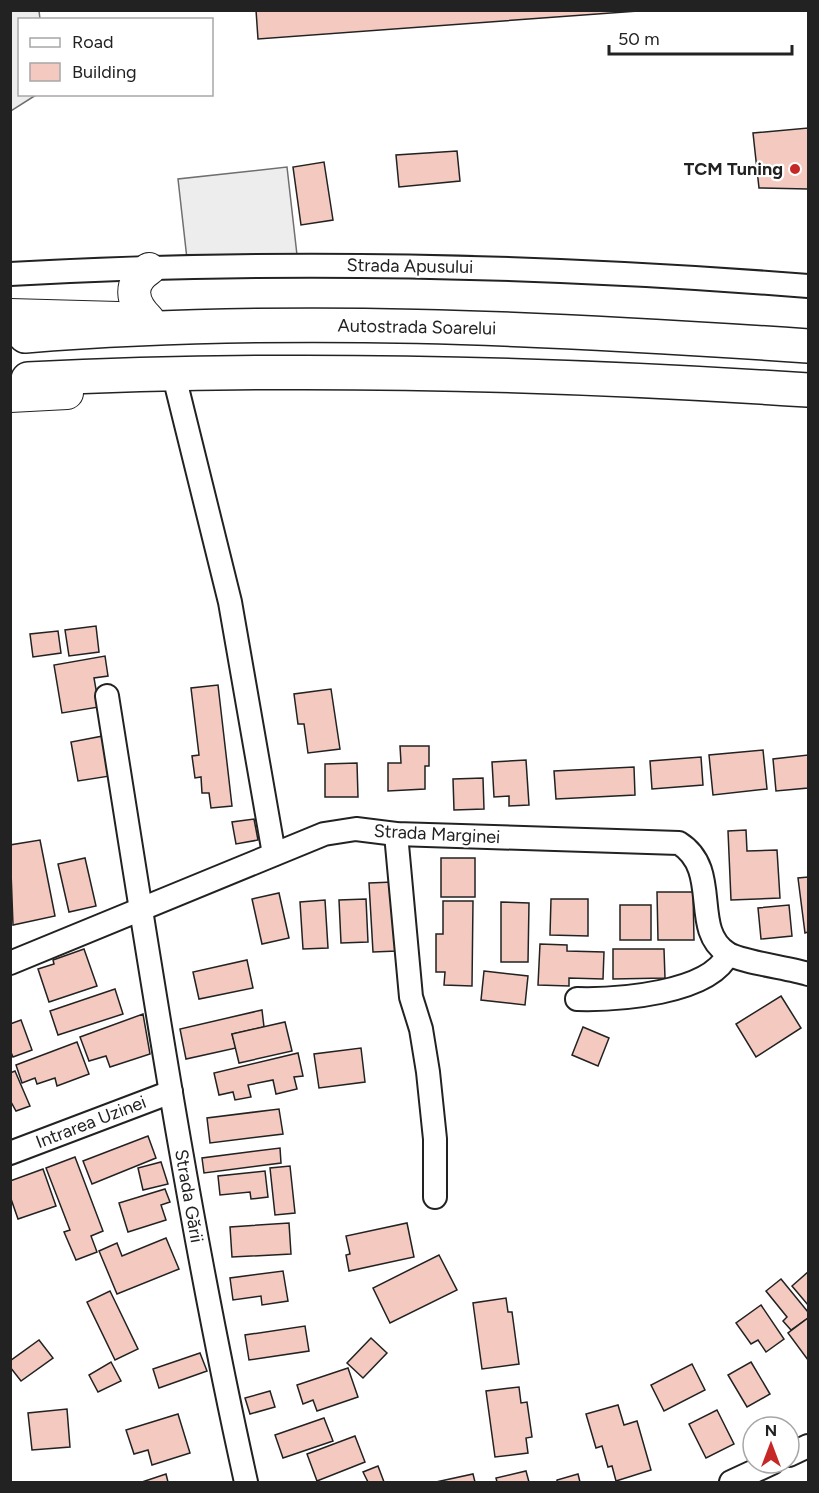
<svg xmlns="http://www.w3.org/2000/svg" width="819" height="1493" font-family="Figtree,sans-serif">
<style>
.parking{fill:#ededed;stroke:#6f6f6f;stroke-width:1.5}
.building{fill:#f3c9c0;stroke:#222;stroke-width:1.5}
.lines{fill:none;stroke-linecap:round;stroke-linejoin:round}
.street-casing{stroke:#222;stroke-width:26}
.secondary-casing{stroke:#222;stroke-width:34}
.highway-casing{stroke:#222;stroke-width:36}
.street{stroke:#fff;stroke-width:22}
.secondary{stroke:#fff;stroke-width:32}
.highway{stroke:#fff;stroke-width:33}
.poi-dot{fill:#c62828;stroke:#fff;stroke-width:2}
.labels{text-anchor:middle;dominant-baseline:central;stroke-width:4.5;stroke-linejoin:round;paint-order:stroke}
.poi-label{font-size:18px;font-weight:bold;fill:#222;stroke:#fff;text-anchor:end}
.street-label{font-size:18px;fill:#222;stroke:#fff}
</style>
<rect width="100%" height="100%" fill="#fff"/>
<!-- parking -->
<g class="parking">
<polygon points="11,10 39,11 40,19 20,20 20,94 36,95 11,111"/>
<polygon points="287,167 297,255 187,259 178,179"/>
</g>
<!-- building -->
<g class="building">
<polygon points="256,10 652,10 258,39"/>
<polygon points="808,128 808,189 759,188 753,133"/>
<polygon points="457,151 460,181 399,187 396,155"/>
<polygon points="324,162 333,220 301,225 293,167"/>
<polygon points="96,626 99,652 69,656 65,630"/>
<polygon points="58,631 61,653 33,657 30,634"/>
<polygon points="105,656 108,676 94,678 99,707 62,713 54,665"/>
<polygon points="218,685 232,806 211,808 209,793 202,793 201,777 195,778 192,756 199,755 191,688"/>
<polygon points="331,689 340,749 308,753 304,724 298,724 294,694"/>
<polygon points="103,736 110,776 78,781 71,742"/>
<polygon points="400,746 429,746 429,766 425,766 425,789 388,791 388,763 401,763"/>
<polygon points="763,750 767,789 713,795 709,755"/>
<polygon points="808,755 808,788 776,791 773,759"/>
<polygon points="701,757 703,785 652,789 650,761"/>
<polygon points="526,760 529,805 509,806 509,796 494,797 492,762"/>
<polygon points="357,763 358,797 325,797 325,764"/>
<polygon points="634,767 635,795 556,799 554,771"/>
<polygon points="483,778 484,809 454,810 453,779"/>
<polygon points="254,819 258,840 236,844 232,822"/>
<polygon points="746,830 747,851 777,850 780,898 731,900 728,831"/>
<polygon points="40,840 55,916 13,925 10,845"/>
<polygon points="85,858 96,906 69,912 58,864"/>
<rect x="441" y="858" width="34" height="39"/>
<polygon points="808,877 808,932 805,933 798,878"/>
<polygon points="393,882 397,951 373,952 369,883"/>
<polygon points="657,892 693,892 694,940 658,940"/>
<polygon points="279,893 289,938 262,944 252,899"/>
<polygon points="366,899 368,942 341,943 339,900"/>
<polygon points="551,899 588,899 588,936 550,935"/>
<polygon points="325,900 328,948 303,949 300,902"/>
<polygon points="443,901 473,901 472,986 444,985 445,972 436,972 436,934 443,934"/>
<polygon points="501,902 529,903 528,962 501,962"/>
<rect x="620" y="905" width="31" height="35"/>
<polygon points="789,905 792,936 761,939 758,908"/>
<polygon points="540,944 567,945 567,951 604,952 603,979 569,978 569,986 538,985"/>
<polygon points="84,949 97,986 49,1002 38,969 54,964 53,960"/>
<polygon points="613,949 664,949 665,978 613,979"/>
<polygon points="247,960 253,988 199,999 193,972"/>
<polygon points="484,971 528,976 525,1005 481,1000"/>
<polygon points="115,989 123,1014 58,1035 50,1011"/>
<polygon points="781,996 801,1028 756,1057 736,1024"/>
<polygon points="262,1010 264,1027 232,1034 236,1048 186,1059 180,1029"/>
<polygon points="143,1014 150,1054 110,1067 106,1056 89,1061 80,1037"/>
<polygon points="21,1020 32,1050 13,1057 10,1050 10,1024"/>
<polygon points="285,1022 292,1051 239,1063 232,1034"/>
<polygon points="583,1027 609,1038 598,1066 572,1055"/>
<polygon points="77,1042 89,1074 57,1086 55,1078 37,1084 35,1078 22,1083 16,1065"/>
<polygon points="361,1048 365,1082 319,1088 314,1054"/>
<polygon points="298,1053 303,1076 294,1077 297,1089 276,1094 273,1080 248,1085 251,1097 235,1100 233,1092 219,1095 214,1073"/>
<polygon points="15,1071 30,1106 16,1111 10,1100 10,1073"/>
<polygon points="279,1109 283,1134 210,1143 207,1118"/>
<polygon points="148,1136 156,1158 92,1184 83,1161"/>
<polygon points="280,1148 281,1163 204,1173 202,1158"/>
<polygon points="75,1157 103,1231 91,1236 97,1252 76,1260 64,1232 70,1230 46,1168"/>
<polygon points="161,1162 168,1184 143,1190 138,1168"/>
<polygon points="290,1166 295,1213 275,1215 270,1168"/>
<polygon points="43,1169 56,1206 18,1219 10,1196 10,1181"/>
<polygon points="265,1171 268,1197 251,1199 250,1192 220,1195 218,1176"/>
<polygon points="165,1189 170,1202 161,1205 166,1220 128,1232 119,1203"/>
<polygon points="289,1223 291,1254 232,1257 230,1227"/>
<polygon points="407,1223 414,1257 349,1271 346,1255 350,1254 346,1236"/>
<polygon points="166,1238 179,1269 117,1294 99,1251 117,1243 122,1256"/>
<polygon points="439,1255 457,1290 390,1323 373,1288"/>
<polygon points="283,1271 288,1301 262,1305 261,1296 233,1300 230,1278"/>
<polygon points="808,1272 808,1305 792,1286"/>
<polygon points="781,1279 808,1312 808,1318 791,1330 783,1321 787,1317 766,1291"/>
<polygon points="110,1291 138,1349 115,1360 87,1302"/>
<polygon points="506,1298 508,1312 512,1312 519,1364 482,1369 473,1303"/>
<polygon points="761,1305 784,1339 766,1352 758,1340 751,1344 736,1323"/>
<polygon points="808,1318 808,1360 788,1333"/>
<polygon points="305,1326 309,1351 249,1360 245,1335"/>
<polygon points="371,1338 387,1353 363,1378 347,1363"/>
<polygon points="39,1340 53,1358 21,1381 10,1367 10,1361"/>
<polygon points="200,1353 207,1371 159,1388 153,1369"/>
<polygon points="111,1362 121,1381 98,1392 89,1375"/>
<polygon points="751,1362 770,1394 747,1407 728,1375"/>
<polygon points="692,1364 705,1390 664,1411 651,1385"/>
<polygon points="348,1368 358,1397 317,1411 313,1400 303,1404 297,1385"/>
<polygon points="519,1387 521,1403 527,1402 532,1437 526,1438 528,1453 495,1457 486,1391"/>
<polygon points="270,1391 275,1407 250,1414 245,1398"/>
<polygon points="618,1405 624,1425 637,1421 651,1470 616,1481 612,1466 608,1467 602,1446 596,1448 586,1414"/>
<polygon points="67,1409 70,1447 32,1450 28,1413"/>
<polygon points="717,1410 734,1444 706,1458 689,1424"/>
<polygon points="178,1414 190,1453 152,1465 148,1450 134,1454 126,1430"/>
<polygon points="324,1418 333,1441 283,1458 275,1435"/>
<polygon points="355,1436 365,1462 317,1481 307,1454"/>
<polygon points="378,1466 384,1482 368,1482 363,1472"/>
<polygon points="526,1471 529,1482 497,1482 496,1478"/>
<polygon points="166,1474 168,1482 142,1482"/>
<polygon points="473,1474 475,1482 436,1482"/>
<polygon points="578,1474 580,1482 557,1482 557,1480"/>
</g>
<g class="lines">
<defs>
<g id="street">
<path d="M10,274c267,-15 533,-9 798,12"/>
<polyline points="177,388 230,602 274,854"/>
<path d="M107,696c42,263 81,526 139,786"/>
<polyline points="396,834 411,997 421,1029 428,1072 435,1139 435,1197"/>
<path d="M10,963l314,-129 32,-5 40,5 283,9c43,27 11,86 48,110 13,9 63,15 81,21"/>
<path d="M577,999c39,1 133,-5 151,-45"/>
<polyline points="10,1153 171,1092"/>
<polyline points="789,1455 808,1446"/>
<polyline points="731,1482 772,1463"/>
</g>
<g id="secondary">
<polyline points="10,315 118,318"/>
<path d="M148,319c-17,-17 -20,-36 1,-50"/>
<polyline points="10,396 67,393"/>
</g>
<g id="highway">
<path d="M25,336c261,-21 522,-8 783,10"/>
<path d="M28,379c260,-13 520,-6 780,11"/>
</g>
</defs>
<!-- street casing -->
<use href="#street" class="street-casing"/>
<!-- secondary casing -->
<use href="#secondary" class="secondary-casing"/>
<!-- highway casing -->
<use href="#highway" class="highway-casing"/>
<!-- street -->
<use href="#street" class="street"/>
<!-- secondary -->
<use href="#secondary" class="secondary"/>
<!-- highway -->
<use href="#highway" class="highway"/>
</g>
<!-- markers -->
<circle class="poi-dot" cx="795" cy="169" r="6"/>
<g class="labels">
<!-- poi labels -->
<g class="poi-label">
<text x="783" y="169">TCM Tuning</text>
</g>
<!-- street labels -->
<g class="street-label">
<text transform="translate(410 266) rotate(1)">Strada Apusului</text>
<text transform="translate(417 327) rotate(1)">Autostrada Soarelui</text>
<text transform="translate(437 834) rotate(3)">Strada Marginei</text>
<text transform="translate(91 1122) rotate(-21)">Intrarea Uzinei</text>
<text transform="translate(189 1196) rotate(80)">Strada Gării</text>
</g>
</g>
<!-- border -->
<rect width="819" height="1493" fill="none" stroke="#222222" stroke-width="24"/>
<!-- legend -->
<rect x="18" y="18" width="195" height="78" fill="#ffffff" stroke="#a7a7a7" stroke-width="1.5"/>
<rect x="30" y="38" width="30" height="9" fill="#ffffff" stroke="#a7a7a7" stroke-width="1.5"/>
<text x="72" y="48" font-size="18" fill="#222222">Road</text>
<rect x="30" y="63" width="30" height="18" fill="#f3c9c0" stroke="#a7a7a7" stroke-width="1.5"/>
<text x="72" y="78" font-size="18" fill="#222222">Building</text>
<!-- north arrow -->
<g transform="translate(771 1445)"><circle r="28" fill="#ffffff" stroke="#a7a7a7" stroke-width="1.5"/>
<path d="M0-4.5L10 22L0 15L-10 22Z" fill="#c62828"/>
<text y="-9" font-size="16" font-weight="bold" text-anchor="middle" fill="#222222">N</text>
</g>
<!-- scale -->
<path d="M609 45v9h183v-9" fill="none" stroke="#222222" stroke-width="3"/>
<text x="618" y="45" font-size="18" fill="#222222" stroke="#ffffff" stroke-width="4.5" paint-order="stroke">50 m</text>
</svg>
